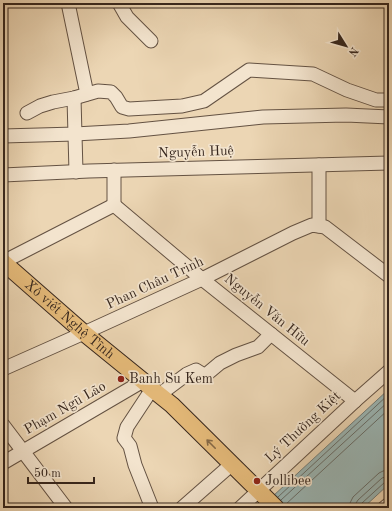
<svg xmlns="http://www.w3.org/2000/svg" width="392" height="511" font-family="'Old Standard TT',serif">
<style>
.water{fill:#9bb7b6;stroke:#737d79}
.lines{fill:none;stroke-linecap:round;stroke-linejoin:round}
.shore{stroke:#686e6a;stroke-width:1}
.minor-casing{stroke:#645243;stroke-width:15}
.major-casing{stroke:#36261d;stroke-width:18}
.minor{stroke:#f3e4ce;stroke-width:13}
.major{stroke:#e6bb7a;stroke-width:16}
.oneway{stroke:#856947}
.poi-dot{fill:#8f2418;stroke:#f3e4ce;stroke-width:1.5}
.labels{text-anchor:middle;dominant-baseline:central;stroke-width:3.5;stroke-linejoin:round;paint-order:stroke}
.street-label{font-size:14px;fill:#36261d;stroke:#f3e4ce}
.poi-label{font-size:14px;fill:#36261d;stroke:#f3e4ce;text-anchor:start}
</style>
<rect width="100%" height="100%" fill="#ecd6b4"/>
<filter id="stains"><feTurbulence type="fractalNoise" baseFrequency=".005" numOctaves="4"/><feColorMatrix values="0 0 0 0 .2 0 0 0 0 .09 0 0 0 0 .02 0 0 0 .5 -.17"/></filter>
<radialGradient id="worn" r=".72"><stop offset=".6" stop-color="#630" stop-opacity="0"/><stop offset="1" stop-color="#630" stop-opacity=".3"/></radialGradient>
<!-- water -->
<polygon class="water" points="389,389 389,484 363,508 260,508"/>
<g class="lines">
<!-- shore -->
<g class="shore">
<polyline points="278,497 389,394"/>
<polyline points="281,500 389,401"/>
<polyline points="285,505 389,409"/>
<polyline points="349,508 350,503 353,497 379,473 383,471 389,470"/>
<polyline points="355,508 356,503 358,500 382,478 385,477 389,476"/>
<polyline points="360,508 362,503 385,482 389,481"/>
</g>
<defs>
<g id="minor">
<polyline points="68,3 87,94"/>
<polyline points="119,3 127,17 151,41"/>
<polyline points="74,98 76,172"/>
<polyline points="27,113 40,106 53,102 74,98 98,91 111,92 116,97 122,107 129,109 182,106 204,101 249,70 313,74 347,90 376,100 389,100"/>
<polyline points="3,136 75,134 129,131 263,117 346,115 389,117"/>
<polyline points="3,175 89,171 389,163"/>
<polyline points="114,205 202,279 355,401"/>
<polyline points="114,205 114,170"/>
<polyline points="319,226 319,165"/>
<polyline points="3,262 114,205"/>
<polyline points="3,369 84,333 202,279 293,233 312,225 325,227 389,276"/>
<polyline points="152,389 127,427 124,438 130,446 135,465 152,508"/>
<polyline points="159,395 187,374 196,370 204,375 208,373 220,363 236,355 258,347 271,334"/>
<polyline points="3,425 66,508"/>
<polyline points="3,463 143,381"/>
<polyline points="182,508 232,464"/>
<polyline points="240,508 355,401 389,371"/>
<polyline points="384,508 389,504"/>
</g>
<g id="major">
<path id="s1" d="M3,262l81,71 59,48 9,8 20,16 104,103"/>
</g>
</defs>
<!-- minor casing -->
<use href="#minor" class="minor-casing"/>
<!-- major casing -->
<use href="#major" class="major-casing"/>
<!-- minor -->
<use href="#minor" class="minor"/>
<!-- major -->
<use href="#major" class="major"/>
</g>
<!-- one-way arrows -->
<defs><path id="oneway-shaft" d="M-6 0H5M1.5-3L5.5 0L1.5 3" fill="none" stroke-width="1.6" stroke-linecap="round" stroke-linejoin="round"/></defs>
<use class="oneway" href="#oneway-shaft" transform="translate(211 444) rotate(-135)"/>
<!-- markers -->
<g class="poi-dot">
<circle cx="121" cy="379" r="4"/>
<circle cx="257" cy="481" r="4"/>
</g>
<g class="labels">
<!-- street labels -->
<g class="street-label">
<text transform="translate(196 152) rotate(-2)">Nguyễn Huệ</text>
<text transform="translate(155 283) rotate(-25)">Phan Châu Trinh</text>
<text transform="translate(267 310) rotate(39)">Nguyễn Văn Hữu</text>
<text stroke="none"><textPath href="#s1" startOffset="88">Xô viết Nghệ Tĩnh</textPath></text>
<text transform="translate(65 408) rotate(-30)">Phạm Ngũ Lão</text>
<text transform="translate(303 427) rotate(-43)">Lý Thường Kiệt</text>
</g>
<!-- poi labels -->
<g class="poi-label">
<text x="129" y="379">Banh Su Kem</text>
<text x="265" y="481">Jollibee</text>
</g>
</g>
<!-- margin -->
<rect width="392" height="511" fill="none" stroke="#ecd6b4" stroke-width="16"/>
<rect x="4" y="4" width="384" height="503" fill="none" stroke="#36261d" stroke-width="2"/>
<rect x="8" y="8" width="376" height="495" fill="none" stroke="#36261d"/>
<!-- north arrow -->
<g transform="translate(346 46) rotate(127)" stroke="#f3e4ce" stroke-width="3" paint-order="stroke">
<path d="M0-3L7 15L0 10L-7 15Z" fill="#36261d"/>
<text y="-6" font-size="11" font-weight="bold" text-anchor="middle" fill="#36261d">N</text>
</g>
<!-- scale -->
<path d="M28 477v6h66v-6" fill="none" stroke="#36261d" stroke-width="2"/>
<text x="34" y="477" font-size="12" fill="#36261d" stroke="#f3e4ce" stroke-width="3" paint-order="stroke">50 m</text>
<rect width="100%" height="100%" filter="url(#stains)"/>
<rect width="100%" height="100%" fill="url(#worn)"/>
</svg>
